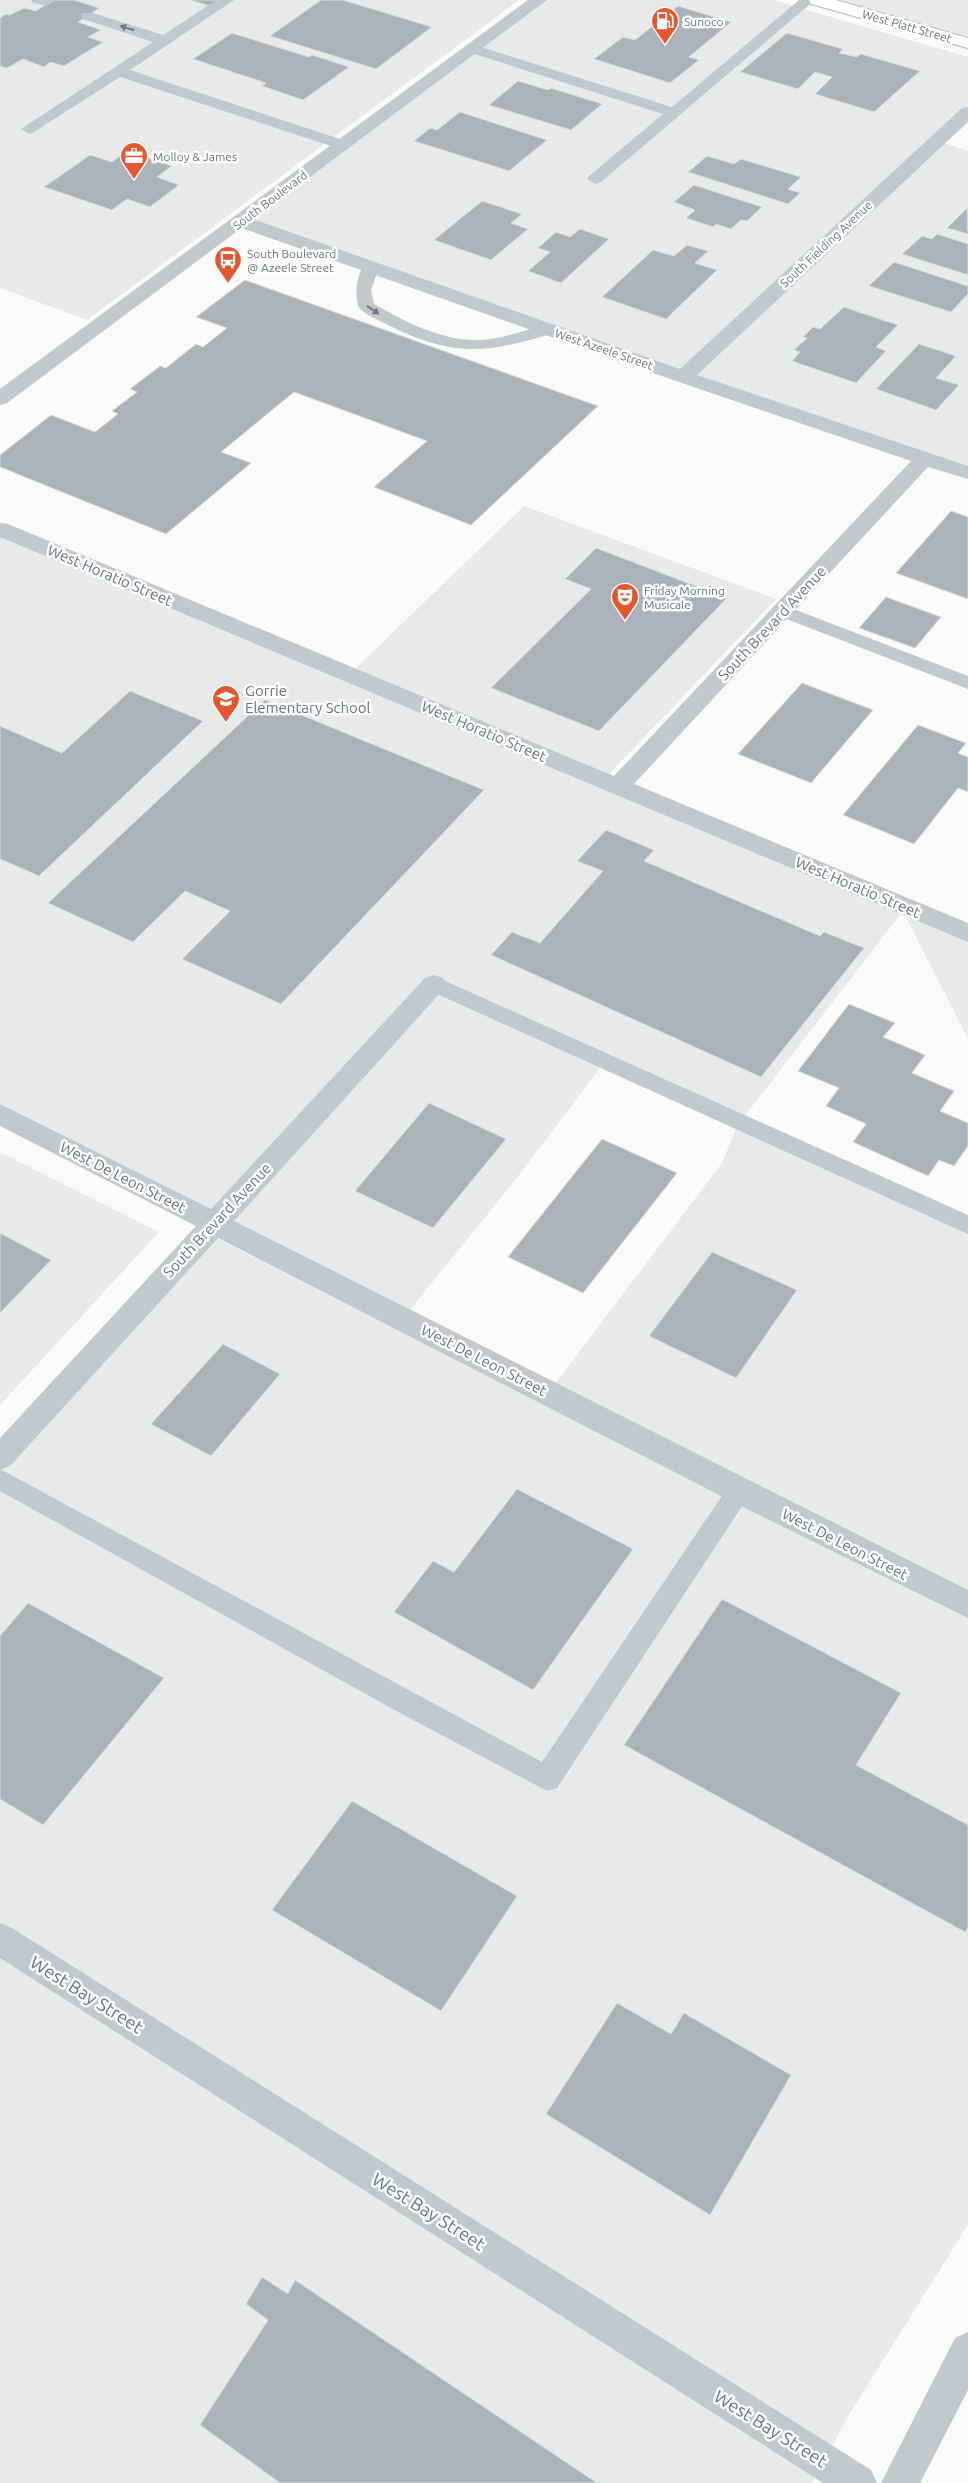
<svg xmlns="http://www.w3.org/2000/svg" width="968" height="2483" font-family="Ubuntu,sans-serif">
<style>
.built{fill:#e8e9e9}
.building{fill:#aab3b9;stroke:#dcdcda}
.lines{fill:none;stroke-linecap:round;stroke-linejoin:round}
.secondary-casing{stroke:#b3babf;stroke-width:2}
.service{fill:#c3c8cc;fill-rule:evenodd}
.minor{fill:#c3c8cc;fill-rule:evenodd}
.tertiary{fill:#c3c8cc;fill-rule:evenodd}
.secondary{fill:#fff;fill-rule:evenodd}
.oneway{fill:#6a7a87}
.labels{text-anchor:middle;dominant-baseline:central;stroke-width:5;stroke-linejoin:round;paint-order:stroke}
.far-poi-label{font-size:12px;fill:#657683;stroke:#fff;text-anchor:start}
.far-street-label{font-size:12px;fill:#657683;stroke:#fff}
.street-label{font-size:15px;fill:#657683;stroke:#fff}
.poi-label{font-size:15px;fill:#657683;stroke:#fff;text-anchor:start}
.near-street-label{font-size:18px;fill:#657683;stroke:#fff}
</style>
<rect width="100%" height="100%" fill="#fafaf8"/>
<!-- built -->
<g class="built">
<polygon points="0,0 519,0 87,320 0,288"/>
<polygon points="545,0 773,0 968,57 968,109 935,140 968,151 968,468 247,221"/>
<polygon points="797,0 968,0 968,50"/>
<polygon points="524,506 776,599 609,774 355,669"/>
<polygon points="0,536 968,926 968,1039 903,911 744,1117 968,1220 968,1600 552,1388 722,1163 738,1124 607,1059 512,1184 405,1316 0,1106"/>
<polygon points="0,1152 159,1232 0,1405"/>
<polygon points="212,1236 968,1617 968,2225 850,2413 812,2483 0,2483 0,1468"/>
</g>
<!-- building -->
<g class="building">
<polygon points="53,0 74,0 99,8 78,22 101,30 88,37 103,42 64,66 50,62 44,67 23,59 7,68 0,66 0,18 6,14 10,15 24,8 36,11"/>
<polygon points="190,0 220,0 210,6"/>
<polygon points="321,0 343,0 432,27 376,69 270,36"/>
<polygon points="678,6 731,22 689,57 699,60 670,83 594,59 623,37 635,40"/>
<polygon points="232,33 309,57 312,55 349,67 303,100 262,86 266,83 193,59"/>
<polygon points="787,33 843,49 839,53 857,57 861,54 920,71 874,112 815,94 832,77 815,72 798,89 740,72"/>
<polygon points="518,81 548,90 551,88 602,104 571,130 489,105"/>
<polygon points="460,112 547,140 509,171 414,141 430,128 437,130"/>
<polygon points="127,151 172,166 157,177 179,185 150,207 127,199 112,210 44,187 90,155 112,162"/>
<polygon points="707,156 734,164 741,159 801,177 788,189 800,193 788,204 688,172"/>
<polygon points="694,185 762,207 747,221 741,220 731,229 716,224 713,227 686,218 695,210 674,202"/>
<polygon points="482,201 522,214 511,223 528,229 491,260 434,240"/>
<polygon points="967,208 968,234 947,228"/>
<polygon points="580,229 609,239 561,283 528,271 550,252 538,248 556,232 570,237"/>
<polygon points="937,234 968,244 968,275 902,254 922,236 932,239"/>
<polygon points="687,245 708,251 695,263 717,270 666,319 602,297 653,250 674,256"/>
<polygon points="894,262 968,286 968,294 951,312 869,286"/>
<polygon points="245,280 598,406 471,525 374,487 427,441 294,392 221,452 251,463 166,534 0,467 0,455 51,415 95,432 118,414 112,411 137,392 130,389 160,366 166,368 196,344 203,347 227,328 196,317"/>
<polygon points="844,307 898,325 876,347 886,351 856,383 792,361 800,352 794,350 807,338 803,337 813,327 820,329"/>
<polygon points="919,344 956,356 936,378 959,385 936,410 876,389"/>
<polygon points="951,511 968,517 968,599 896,573"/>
<polygon points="596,548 727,598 599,731 491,688 591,589 565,579"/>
<polygon points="886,597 941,617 915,648 859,628"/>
<polygon points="802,683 873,710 811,783 738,754"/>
<polygon points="130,691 203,721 39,876 0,859 0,726 62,753"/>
<polygon points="265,700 484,790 281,1004 182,959 230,911 185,891 133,942 48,903"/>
<polygon points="918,725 966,743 958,753 968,757 968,792 958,788 914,844 843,815"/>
<polygon points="606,830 654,850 644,861 820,936 824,932 864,948 761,1077 491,955 512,932 540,943 603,871 577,861"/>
<polygon points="849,1004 895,1023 883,1037 925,1055 912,1073 954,1091 940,1111 968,1123 968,1146 954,1166 939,1160 928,1176 853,1142 866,1124 826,1106 839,1088 798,1071"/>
<polygon points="429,1103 506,1139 433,1228 355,1191"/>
<polygon points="602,1139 677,1173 583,1293 508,1257"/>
<polygon points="0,1233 51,1260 0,1313"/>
<polygon points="712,1252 797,1290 736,1378 649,1336"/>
<polygon points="223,1344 280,1374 211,1456 151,1424"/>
<polygon points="517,1489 633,1549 533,1690 394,1612 433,1561 454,1572"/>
<polygon points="722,1599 901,1693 856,1765 968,1825 968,1928 965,1932 624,1745"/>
<polygon points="28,1603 164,1678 43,1825 0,1799 0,1636"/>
<polygon points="352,1801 517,1896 441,2011 272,1910"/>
<polygon points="617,2003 671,2034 684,2013 791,2075 710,2215 546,2114"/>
<polygon points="262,2277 288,2294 295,2280 597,2483 280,2483 200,2425 268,2320 246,2304"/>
</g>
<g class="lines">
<defs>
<polygon id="secondary" points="809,0 836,0 968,38 968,48 811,4"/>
</defs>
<!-- secondary casing -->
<use href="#secondary" class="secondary-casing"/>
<!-- service -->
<g class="service">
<polygon points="31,0 52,0 53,2 46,6 33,3"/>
<polygon points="217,0 234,0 130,70 349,142 351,145 349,148 337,148 120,77 34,132 29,134 21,129 153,42 83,19 81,16 83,13 93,13 163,35"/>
<polygon points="799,0 815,0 601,182 595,184 587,179 589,176 663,114 468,52 466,49 468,46 478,46 672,107"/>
<path d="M371,262l6,1 2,4 -8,23 3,14c35,20 76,41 117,35 20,-3 38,-10 57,-15l6,1 2,4 -2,4c-66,20 -99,25 -164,-7 -10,-5 -26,-11 -32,-20 -3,-15 -2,-29 7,-43z"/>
<polygon points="783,605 968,676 968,689 776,615 773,611 776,607"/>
<polygon points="434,976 968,1215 968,1234 426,989 423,984 426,979"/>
<polygon points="0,1469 542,1762 730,1484 739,1480 748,1484 752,1491 557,1788 547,1791 400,1713 0,1491"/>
</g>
<!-- minor -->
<g class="minor">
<polygon points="968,107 968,122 697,375 968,466 968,479 928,467 634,784 968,923 968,942 0,537 0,523 8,524 614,776 911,461 676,381 233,225 231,221 233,217 247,217 680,369 962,108"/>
<polygon points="434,975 443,978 447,984 443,990 234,1221 968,1590 968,1618 729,1500 218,1238 10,1466 0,1470 0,1438 196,1226 0,1126 0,1104 211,1209 425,978"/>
<polygon points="0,1923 12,1928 871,2470 877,2483 823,2483 0,1958"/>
<polygon points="968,2332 968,2390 920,2483 881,2483 955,2338"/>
</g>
<!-- tertiary -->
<polygon class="tertiary" points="528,0 547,0 7,403 0,405 0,389"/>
<!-- secondary -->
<use href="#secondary" class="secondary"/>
</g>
<!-- one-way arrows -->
<defs><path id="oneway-solid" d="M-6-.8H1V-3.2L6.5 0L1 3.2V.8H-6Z" transform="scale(1.25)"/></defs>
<g class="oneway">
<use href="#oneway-solid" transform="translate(127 28) rotate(-162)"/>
<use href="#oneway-solid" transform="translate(373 310) rotate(34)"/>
</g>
<!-- icons -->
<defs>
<symbol id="fuel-pin" viewBox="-11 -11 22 30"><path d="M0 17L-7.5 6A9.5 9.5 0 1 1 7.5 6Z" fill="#e4572e" stroke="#fff"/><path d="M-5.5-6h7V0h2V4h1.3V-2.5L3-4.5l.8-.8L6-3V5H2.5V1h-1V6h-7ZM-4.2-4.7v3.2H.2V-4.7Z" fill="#fff"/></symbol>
<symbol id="office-pin" viewBox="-11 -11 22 30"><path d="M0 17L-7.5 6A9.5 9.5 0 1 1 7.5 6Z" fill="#e4572e" stroke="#fff"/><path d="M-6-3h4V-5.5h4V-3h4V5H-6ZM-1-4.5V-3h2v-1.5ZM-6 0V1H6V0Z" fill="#fff"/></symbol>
<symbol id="bus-pin" viewBox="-11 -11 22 30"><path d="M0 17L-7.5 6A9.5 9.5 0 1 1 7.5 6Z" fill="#e4572e" stroke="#fff"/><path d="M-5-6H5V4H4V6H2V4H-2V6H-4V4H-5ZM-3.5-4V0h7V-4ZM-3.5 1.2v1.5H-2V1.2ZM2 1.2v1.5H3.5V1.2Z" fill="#fff"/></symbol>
<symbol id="theatre-pin" viewBox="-11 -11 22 30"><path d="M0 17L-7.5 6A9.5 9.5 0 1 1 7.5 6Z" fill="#e4572e" stroke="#fff"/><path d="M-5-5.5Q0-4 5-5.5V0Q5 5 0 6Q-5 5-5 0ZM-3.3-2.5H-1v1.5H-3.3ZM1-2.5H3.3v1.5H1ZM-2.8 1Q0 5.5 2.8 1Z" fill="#fff"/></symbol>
<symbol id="school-pin" viewBox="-11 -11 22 30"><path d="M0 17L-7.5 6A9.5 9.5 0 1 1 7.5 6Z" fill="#e4572e" stroke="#fff"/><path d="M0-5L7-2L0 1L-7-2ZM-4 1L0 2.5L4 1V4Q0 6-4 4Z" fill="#fff"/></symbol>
</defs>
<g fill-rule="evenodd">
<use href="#fuel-pin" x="649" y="5" width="32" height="43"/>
<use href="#office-pin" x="118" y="140" width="32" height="43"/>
<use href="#bus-pin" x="212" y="244" width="32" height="43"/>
<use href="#theatre-pin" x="609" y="581" width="32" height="43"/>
<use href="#school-pin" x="210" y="683" width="32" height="43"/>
</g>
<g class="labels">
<!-- far-poi labels -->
<g class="far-poi-label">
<text x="684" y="21">Sunoco</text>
<text x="153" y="156">Molloy &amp; James</text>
<text x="247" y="253">South Boulevard<tspan x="247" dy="14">@ Azeele Street</tspan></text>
<text x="644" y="590">Friday Morning<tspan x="644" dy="14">Musicale</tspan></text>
</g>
<!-- far-street labels -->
<g class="far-street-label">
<text transform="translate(907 26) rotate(16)">West Platt Street</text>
<text transform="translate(270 200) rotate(-37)">South Boulevard</text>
<text transform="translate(826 244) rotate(-43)">South Fielding Avenue</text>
<text transform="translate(604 349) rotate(19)">West Azeele Street</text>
</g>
<!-- street labels -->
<g class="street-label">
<text transform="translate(110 575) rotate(23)">West Horatio Street</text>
<text transform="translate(772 623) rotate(-47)">South Brevard Avenue</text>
<text transform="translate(484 731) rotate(23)">West Horatio Street</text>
<text transform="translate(858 887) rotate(23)">West Horatio Street</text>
<text transform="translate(123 1177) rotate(27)">West De Leon Street</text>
<text transform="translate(217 1220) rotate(-47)">South Brevard Avenue</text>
<text transform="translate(484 1360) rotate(27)">West De Leon Street</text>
<text transform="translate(845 1544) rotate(27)">West De Leon Street</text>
</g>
<!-- poi labels -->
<g class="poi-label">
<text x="245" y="690">Gorrie<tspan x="245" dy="17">Elementary School</tspan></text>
</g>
<!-- near-street labels -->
<g class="near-street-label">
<text transform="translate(87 1994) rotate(32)">West Bay Street</text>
<text transform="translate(429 2211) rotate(32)">West Bay Street</text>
<text transform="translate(771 2428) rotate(32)">West Bay Street</text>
</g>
</g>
</svg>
